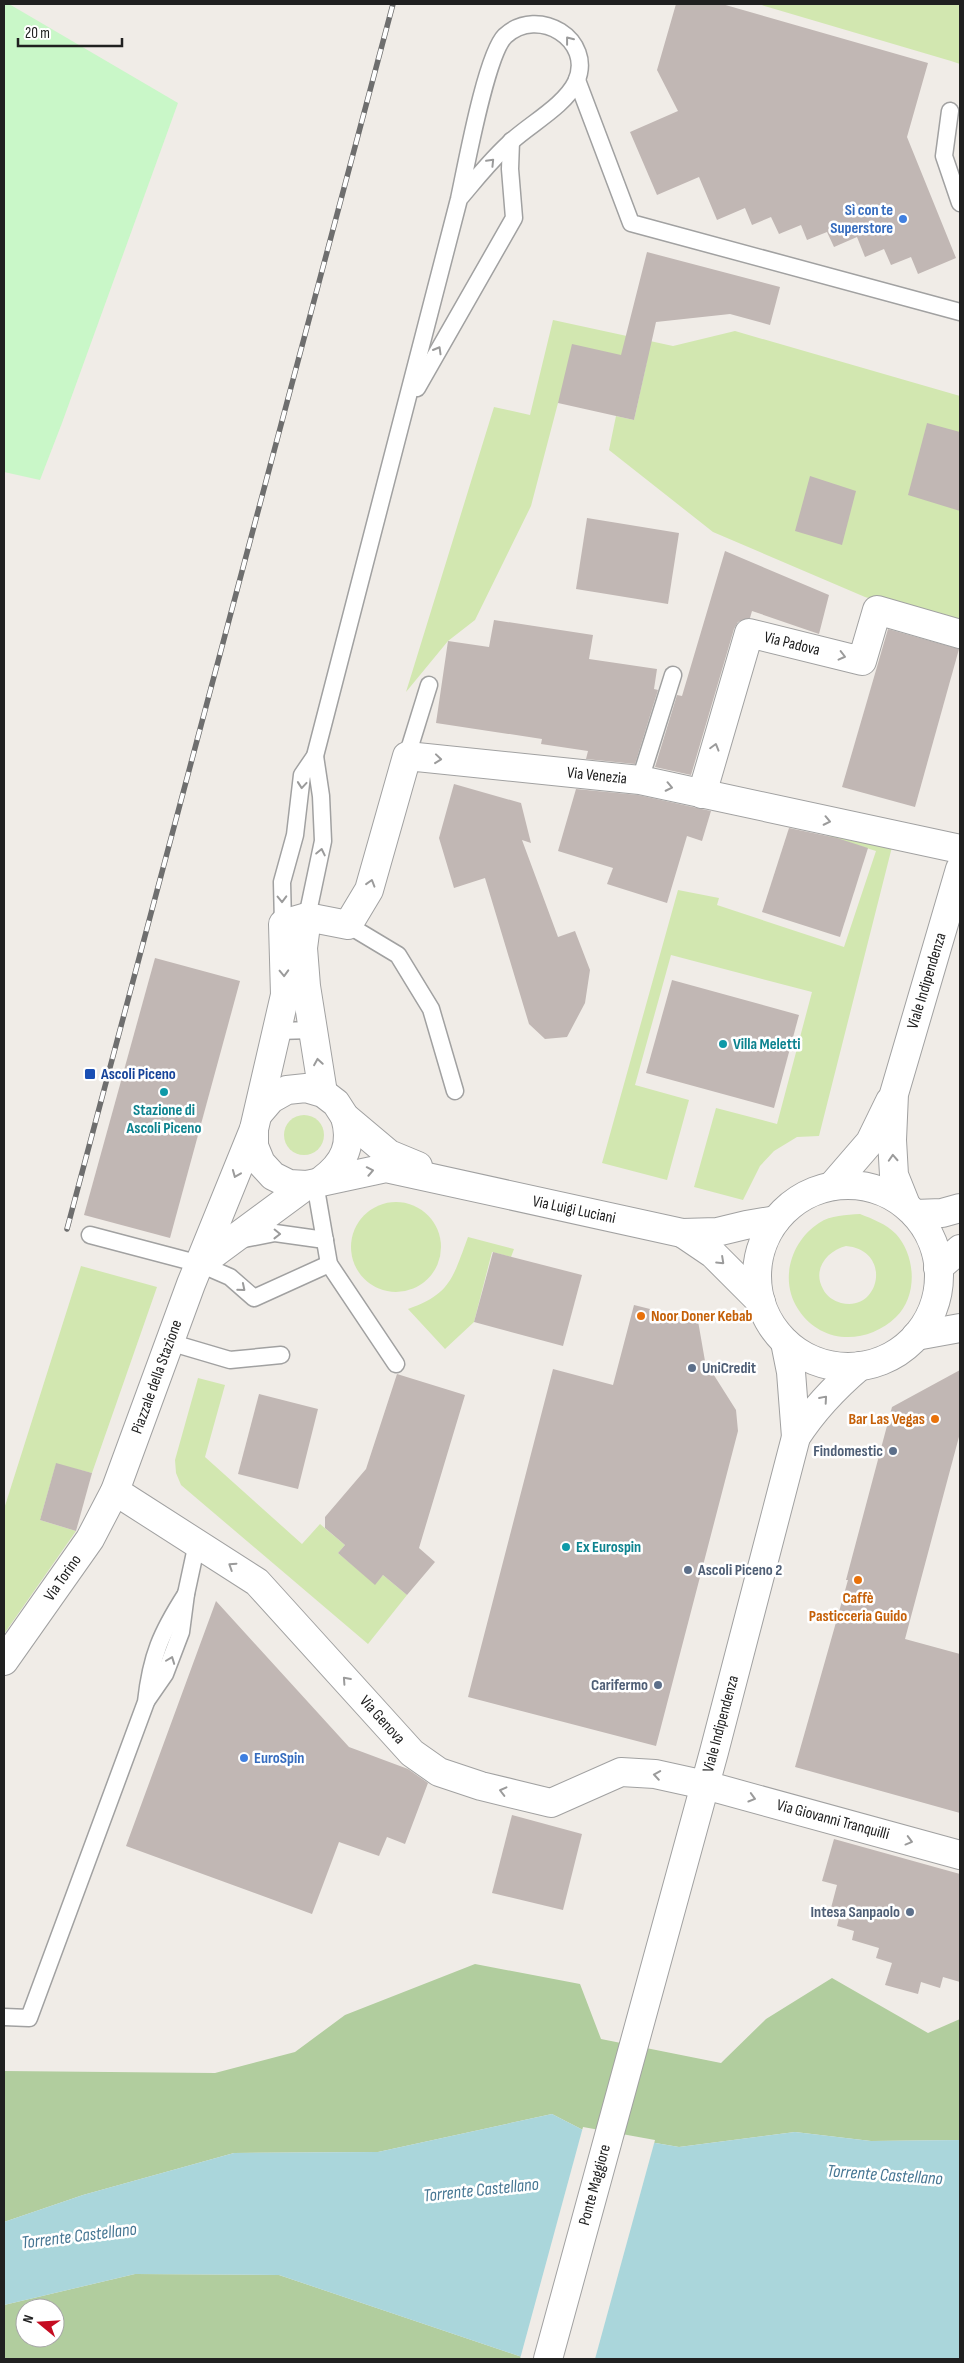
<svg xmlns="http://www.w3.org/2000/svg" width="964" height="2363" font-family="'Sofia Sans Condensed',sans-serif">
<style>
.grass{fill:#d2e7b0;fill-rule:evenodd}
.forest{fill:#b1cd9e;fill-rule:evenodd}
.park{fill:#c9f7c8}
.water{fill:#aad6db}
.pier{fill:#f0ece7}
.building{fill:#c1b7b4}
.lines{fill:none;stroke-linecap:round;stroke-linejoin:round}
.service-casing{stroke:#a1a1a1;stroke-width:19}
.minor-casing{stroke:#a1a1a1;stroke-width:30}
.tertiary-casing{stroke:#a1a1a1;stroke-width:30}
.service{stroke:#fff;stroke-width:16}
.minor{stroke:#fff;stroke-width:28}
.tertiary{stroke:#fff;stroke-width:28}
.rail-casing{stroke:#6e6e6e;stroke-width:5.5}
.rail{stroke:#fff;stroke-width:4;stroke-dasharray:11;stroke-linecap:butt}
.oneway{stroke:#9b9b9b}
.shop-dot{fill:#3f7fe0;stroke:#fff;stroke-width:2}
.culture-dot{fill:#0f9aa8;stroke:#fff;stroke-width:2}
.transit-dot{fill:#1a4fb4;stroke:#fff;stroke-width:2}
.food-dot{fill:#e8710a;stroke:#fff;stroke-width:2}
.service-dot{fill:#5c6f8a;stroke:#fff;stroke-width:2}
.labels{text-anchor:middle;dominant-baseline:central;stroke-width:5;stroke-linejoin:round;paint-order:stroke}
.shop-label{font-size:16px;font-weight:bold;fill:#366cbe;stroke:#fff;text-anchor:end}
.street-label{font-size:16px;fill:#202020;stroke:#fff}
.culture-label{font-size:16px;font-weight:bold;fill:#0d838f;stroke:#fff;text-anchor:start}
.transit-label{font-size:16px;font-weight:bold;fill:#164399;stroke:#fff;text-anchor:start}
.food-label{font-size:16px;font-weight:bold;fill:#c56008;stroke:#fff;text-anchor:start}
.service-label{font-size:16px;font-weight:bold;fill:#4e5e75;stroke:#fff;text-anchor:end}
.water-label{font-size:18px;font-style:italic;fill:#477794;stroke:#fff}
</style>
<rect width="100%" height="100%" fill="#f0ece7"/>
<!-- grass -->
<g class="grass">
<polygon points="758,4 960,4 960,64 951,61"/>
<polygon points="553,320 673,346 735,331 960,396 960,624 865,597 713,532 609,450 616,416 634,420 647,361 558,403 531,506 475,620 448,641 406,692 494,407 530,415"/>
<polygon points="831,829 893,843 819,1136 797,1137 774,1151 760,1166 743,1200 694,1187 716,1108 777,1124 812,992 671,955 635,1085 689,1100 667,1180 602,1163 678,890 719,898 717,905 844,947 876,851 828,836"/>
<circle cx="304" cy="1135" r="20"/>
<circle cx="396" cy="1247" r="45"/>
<path d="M860,1214c13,5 26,10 36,20 20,22 22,62 0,83 -29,28 -75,28 -98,-8 -19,-29 -7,-68 21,-86 12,-8 27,-8 41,-9zM846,1246c47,4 34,67 -5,57 -7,-2 -15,-7 -18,-14 -11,-20 4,-38 23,-43z"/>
<path d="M468,1237l46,12 -3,8 -19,-5 -18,70 -29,27 -37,-40c43,-15 45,-32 60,-72z"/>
<polygon points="81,1266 157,1287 92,1473 56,1464 40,1520 76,1531 4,1634 4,1509"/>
<polygon points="198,1378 225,1385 205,1457 302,1544 320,1524 345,1545 338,1553 375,1584 383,1575 407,1595 368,1644 181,1485 176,1473 175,1460"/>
</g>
<!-- forest -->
<g class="forest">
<polygon points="475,1964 580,1984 601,2039 721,2063 766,2019 832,1978 928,2033 960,2019 960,2140 871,2141 795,2132 679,2147 585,2131 552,2114 378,2152 234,2153 83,2195 4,2222 4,2071 215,2073 295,2052 345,2015"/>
<path d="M135,2274l144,1 249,84h-524v-54zM25,2308h30v30h-30z"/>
</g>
<!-- park -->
<polygon class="park" points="4,4 9,4 178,103 62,423 40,480 4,472"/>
<!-- water -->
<polygon class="water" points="552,2114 585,2131 679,2147 795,2132 871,2141 960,2140 960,2359 528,2359 279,2275 135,2274 4,2305 4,2222 83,2195 234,2153 378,2152"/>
<!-- pier -->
<polygon class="pier" points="583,2127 655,2140 595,2359 520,2359"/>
<!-- building -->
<g class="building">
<polygon points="676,4 722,4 928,63 907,137 956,258 918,274 911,257 891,265 884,249 865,257 857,237 834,247 827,232 807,240 801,225 779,234 771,217 752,225 745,208 717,220 699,177 657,195 630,132 678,111 657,70"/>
<polygon points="647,252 780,287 770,325 730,314 656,322 634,420 558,403 572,344 621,355"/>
<polygon points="927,423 960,432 960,511 908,495"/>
<polygon points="810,476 856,491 842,545 795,531"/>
<polygon points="587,518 679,533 668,604 576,589"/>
<polygon points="725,551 829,595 819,634 752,611 750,618 738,622 734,629 691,775 655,767 677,695 682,696"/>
<polygon points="494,620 593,635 589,659 657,669 654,689 658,690 635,764 586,759 588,751 541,744 542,739 436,723 448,641 489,647"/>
<polygon points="888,629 959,649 915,807 842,787"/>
<polygon points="454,784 521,803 531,843 522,840 558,937 575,931 590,970 585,1003 567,1037 545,1039 529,1024 485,878 454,888 439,838"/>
<polygon points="576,789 638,795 711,811 702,841 687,836 667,903 607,884 613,868 558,851"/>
<polygon points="789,828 837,838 868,848 840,937 762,912"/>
<polygon points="155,958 240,981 170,1238 84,1215"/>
<polygon points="672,980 799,1015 774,1108 646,1073"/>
<polygon points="493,1252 582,1275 563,1346 474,1322"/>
<polygon points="634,1305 698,1321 705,1361 736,1410 738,1431 656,1746 468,1697 553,1369 613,1385"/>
<polygon points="960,1370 960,1433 905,1639 960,1654 960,1813 795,1767 848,1580 846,1580 892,1407"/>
<polygon points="397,1374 465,1395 419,1548 435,1562 407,1595 383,1575 375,1585 338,1553 345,1545 325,1528 325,1517 366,1469"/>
<polygon points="259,1394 318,1409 298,1489 238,1474"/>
<polygon points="56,1463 92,1473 76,1531 40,1520"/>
<polygon points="216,1601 349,1747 408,1769 428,1783 405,1844 387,1837 379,1856 339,1842 312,1914 126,1846"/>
<polygon points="512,1815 582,1834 563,1910 492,1893"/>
<polygon points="834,1839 960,1874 960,1982 943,1977 940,1988 921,1982 918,1994 885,1985 892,1963 876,1958 879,1948 852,1940 854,1931 837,1926 841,1910 831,1908 837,1885 822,1881"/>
</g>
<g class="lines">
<defs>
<g id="service">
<polyline points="577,80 631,223 960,312"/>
<polyline points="950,111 944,156 960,203"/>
<polyline points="417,388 514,218 510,169 511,141"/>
<polyline points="407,756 429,685"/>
<polyline points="640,780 673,675"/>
<polyline points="307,917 323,841 321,796 315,756"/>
<path d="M283,924l-1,-42 13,-47 7,-60 13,-19 144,-557c7,-32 27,-144 46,-163 33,-31 90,4 71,46 -11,23 -44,41 -63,58 -20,17 -37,39 -54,59"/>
<polyline points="348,925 398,955 431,1009 455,1091"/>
<polyline points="277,1031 313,1030"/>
<polyline points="315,1183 329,1264 396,1364"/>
<polyline points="90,1235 200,1264 230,1277 254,1298 329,1264"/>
<polyline points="239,1240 275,1233 325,1240"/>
<polyline points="169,1342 230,1360 281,1355"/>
<polyline points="147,1700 165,1674 181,1632 186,1594 197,1543"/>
<path d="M4,2017l25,1 117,-316c5,-46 15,-69 40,-108"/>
</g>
<g id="minor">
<polyline points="702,794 749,633 862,661 877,610 960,634"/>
<polyline points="307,917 303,948 306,986 323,1093"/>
<polyline points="259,1113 271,1099 287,1090 306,1088 323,1093 336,1103 345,1117 389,1154 418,1166"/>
<polyline points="254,1129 254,1146 261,1163 273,1176 289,1184 307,1185 386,1168 682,1233 717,1232 746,1225 776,1220"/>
<path d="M322,1180c23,-17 31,-36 23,-63"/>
<polyline points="915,1214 942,1213 960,1208"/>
<polyline points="682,1233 713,1254 761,1302"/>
<polyline points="200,1264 307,1185"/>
<polyline points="938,1268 960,1249"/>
<polyline points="115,1491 257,1582 412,1753 439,1772 481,1786 551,1803 621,1772 655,1774 705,1785 960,1855"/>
<polyline points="4,1661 90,1539 115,1491 191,1284 254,1129 285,995 283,924 307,917 348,925 369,890 407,756 640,780 960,849"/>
</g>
<g id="tertiary">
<circle cx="848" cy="1276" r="91"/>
<polyline points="832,1186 870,1142 890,1101"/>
<polyline points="906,1205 894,1175 892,1140 894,1094 960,869"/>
<polyline points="916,1336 960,1328"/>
<polyline points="785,1342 791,1372 796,1437"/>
<path d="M548,2359l166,-607 82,-315c18,-28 38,-49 64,-71"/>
</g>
</defs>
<!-- service casing -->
<use href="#service" class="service-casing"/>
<!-- minor casing -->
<use href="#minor" class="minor-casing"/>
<!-- tertiary casing -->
<use href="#tertiary" class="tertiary-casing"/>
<!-- service -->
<use href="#service" class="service"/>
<!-- minor -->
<use href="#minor" class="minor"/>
<!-- tertiary -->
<use href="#tertiary" class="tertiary"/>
<defs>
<polyline id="rail" points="67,1229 393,4"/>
</defs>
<!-- rail casing -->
<use href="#rail" class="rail-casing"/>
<!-- rail -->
<use href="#rail" class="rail"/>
</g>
<!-- one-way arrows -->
<defs><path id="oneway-chevron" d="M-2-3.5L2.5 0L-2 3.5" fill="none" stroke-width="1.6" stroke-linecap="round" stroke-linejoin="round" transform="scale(1.25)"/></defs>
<g class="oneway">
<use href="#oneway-chevron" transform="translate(569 40) rotate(-128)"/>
<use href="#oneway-chevron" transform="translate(491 162) rotate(-46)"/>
<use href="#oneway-chevron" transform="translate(438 350) rotate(-60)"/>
<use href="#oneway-chevron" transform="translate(842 656) rotate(14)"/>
<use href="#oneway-chevron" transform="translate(715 747) rotate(-74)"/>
<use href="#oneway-chevron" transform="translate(438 759) rotate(6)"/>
<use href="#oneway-chevron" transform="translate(302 785) rotate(95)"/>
<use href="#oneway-chevron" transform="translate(669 787) rotate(12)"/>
<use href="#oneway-chevron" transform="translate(827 821) rotate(12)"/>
<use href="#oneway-chevron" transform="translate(321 852) rotate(-78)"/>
<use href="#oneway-chevron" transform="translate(371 883) rotate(-73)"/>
<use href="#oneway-chevron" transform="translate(282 899) rotate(89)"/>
<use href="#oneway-chevron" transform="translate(284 973) rotate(88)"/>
<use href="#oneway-chevron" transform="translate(318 1062) rotate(-99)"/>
<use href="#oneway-chevron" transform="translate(893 1158) rotate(-93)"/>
<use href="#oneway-chevron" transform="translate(370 1171) rotate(-11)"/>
<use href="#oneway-chevron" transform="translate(236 1174) rotate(112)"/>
<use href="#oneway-chevron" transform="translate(277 1234) rotate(1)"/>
<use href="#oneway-chevron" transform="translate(721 1261) rotate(43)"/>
<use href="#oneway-chevron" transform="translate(242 1288) rotate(40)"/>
<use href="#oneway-chevron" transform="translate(824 1399) rotate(-49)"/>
<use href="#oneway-chevron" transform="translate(232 1566) rotate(-147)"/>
<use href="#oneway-chevron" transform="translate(171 1660) rotate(-69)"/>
<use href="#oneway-chevron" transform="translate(346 1680) rotate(-132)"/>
<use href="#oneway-chevron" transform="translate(657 1775) rotate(-171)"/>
<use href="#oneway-chevron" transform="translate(503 1791) rotate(-166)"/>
<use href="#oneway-chevron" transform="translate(752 1798) rotate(16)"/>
<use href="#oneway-chevron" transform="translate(909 1841) rotate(15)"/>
</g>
<!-- markers -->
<g class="shop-dot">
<circle cx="903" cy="219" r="5"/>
<circle cx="244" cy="1758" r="5"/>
</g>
<g class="culture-dot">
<circle cx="723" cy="1044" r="5"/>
<circle cx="164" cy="1092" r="5"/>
<circle cx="566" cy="1547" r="5"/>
</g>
<rect class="transit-dot" x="84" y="1068" width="12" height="12" rx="2.5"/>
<g class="food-dot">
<circle cx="641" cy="1316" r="5"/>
<circle cx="935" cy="1419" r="5"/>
<circle cx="858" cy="1580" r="5"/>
</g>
<g class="service-dot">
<circle cx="692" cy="1368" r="5"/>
<circle cx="893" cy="1451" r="5"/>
<circle cx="688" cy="1570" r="5"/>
<circle cx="658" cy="1685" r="5"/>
<circle cx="910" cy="1912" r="5"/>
</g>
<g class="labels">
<!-- shop labels -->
<g class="shop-label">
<text x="893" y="210">Sì con te<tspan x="893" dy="18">Superstore</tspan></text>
<text x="254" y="1758" text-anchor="start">EuroSpin</text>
</g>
<!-- street labels -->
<g class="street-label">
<text transform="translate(792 644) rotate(14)">Via Padova</text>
<text transform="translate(597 776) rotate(6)">Via Venezia</text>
<text transform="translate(927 981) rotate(-73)">Viale Indipendenza</text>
<text transform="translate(574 1210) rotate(12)">Via Luigi Luciani</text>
<text transform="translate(157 1377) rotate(-70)">Piazzale della Stazione</text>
<text transform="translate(63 1578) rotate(-55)">Via Torino</text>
<text transform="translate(382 1720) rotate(48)">Via Genova</text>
<text transform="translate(721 1724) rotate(-75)">Viale Indipendenza</text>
<text transform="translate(833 1820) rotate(15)">Via Giovanni Tranquilli</text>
<text transform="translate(595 2185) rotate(-75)">Ponte Maggiore</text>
</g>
<!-- culture labels -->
<g class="culture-label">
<text x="733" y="1044">Villa Meletti</text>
<text x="164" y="1110" text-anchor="middle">Stazione di<tspan x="164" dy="18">Ascoli Piceno</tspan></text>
<text x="576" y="1547">Ex Eurospin</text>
</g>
<!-- transit labels -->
<g class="transit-label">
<text x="101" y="1074">Ascoli Piceno</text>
</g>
<!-- food labels -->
<g class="food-label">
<text x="651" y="1316">Noor Doner Kebab</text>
<text x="925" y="1419" text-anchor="end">Bar Las Vegas</text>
<text x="858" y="1598" text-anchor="middle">Caffè<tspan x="858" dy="18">Pasticceria Guido</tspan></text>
</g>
<!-- service labels -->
<g class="service-label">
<text x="702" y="1368" text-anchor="start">UniCredit</text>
<text x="883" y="1451">Findomestic</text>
<text x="698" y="1570" text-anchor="start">Ascoli Piceno 2</text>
<text x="648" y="1685">Carifermo</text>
<text x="900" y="1912">Intesa Sanpaolo</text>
</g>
<!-- water labels -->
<g class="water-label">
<text transform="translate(885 2175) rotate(4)">Torrente Castellano</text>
<text transform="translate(481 2190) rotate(-6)">Torrente Castellano</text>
<text transform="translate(79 2236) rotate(-7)">Torrente Castellano</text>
</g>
</g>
<!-- border -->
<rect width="964" height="2363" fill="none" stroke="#202020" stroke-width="10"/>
<!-- north arrow -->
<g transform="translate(40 2323) rotate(288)"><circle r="24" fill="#ffffff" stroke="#a6a6a6"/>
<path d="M0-4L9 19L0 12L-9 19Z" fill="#c50c21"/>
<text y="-8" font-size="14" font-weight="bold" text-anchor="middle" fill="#202020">N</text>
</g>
<!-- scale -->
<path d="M18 38v8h104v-8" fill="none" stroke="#202020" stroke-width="2.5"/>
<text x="25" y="38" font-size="15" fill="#202020" stroke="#ffffff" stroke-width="4" paint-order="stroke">20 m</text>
</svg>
